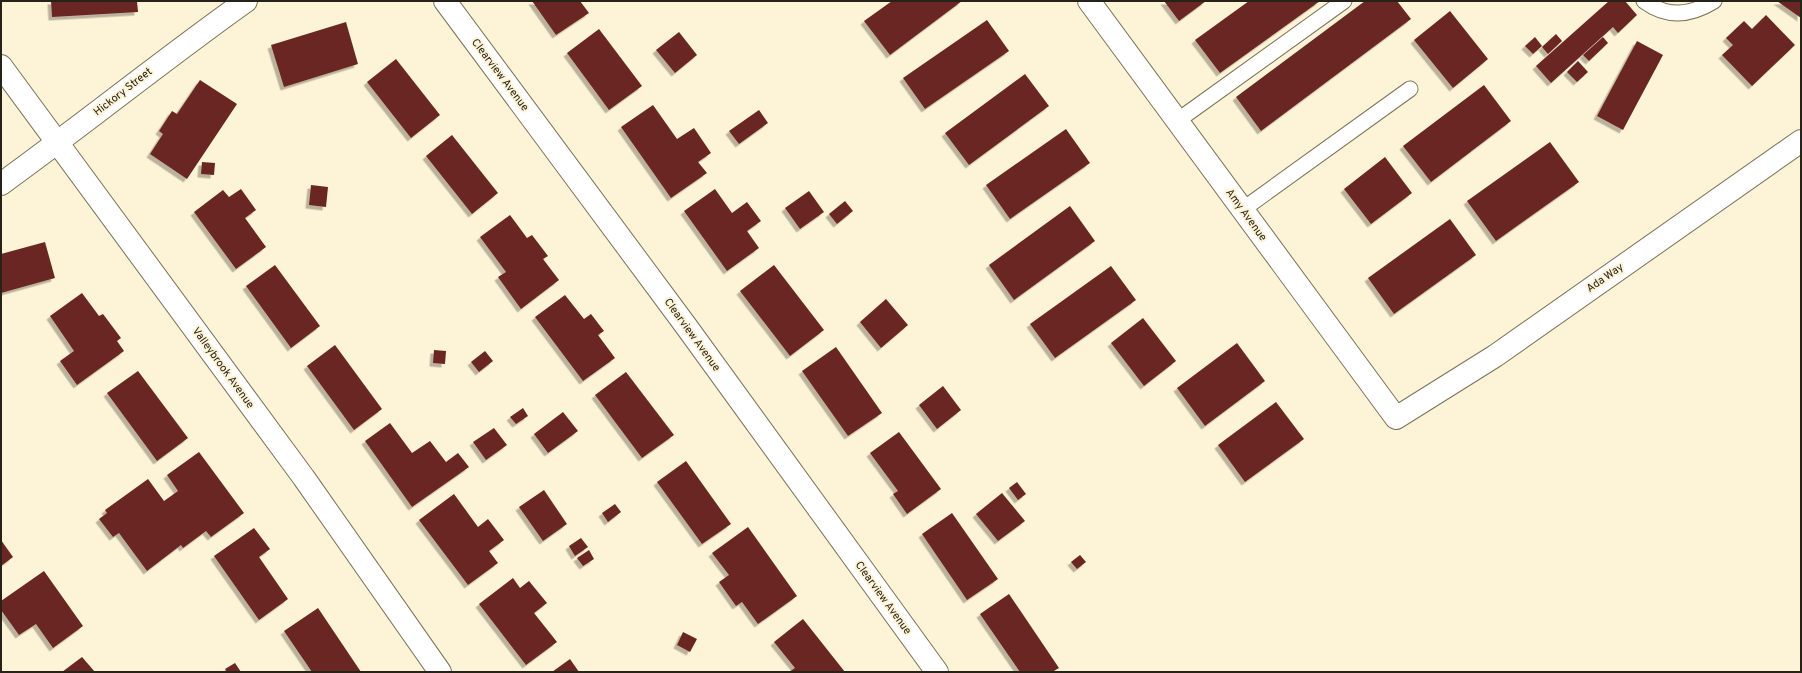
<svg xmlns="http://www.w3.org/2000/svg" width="1802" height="673" font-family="Overpass,sans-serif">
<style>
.building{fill:#6a2720;filter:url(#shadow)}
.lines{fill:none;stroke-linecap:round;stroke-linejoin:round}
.lane-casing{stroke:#7b7259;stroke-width:17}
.street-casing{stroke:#7b7259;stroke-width:24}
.lane{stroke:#fff;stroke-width:15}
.street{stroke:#fff;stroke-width:22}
.labels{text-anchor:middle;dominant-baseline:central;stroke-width:4;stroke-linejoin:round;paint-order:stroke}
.street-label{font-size:11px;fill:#262218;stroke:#fdf3d6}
</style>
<defs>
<filter id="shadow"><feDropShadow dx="-3.5" dy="3.5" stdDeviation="0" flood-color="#0004"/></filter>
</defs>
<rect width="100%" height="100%" fill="#fdf3d6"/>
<!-- building -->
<g class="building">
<polygon points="51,1 137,1 138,12 52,17"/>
<polygon points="532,1 580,1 589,13 556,35"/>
<polygon points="892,1 962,1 890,55 864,21"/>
<polygon points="1164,1 1206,1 1179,21"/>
<polygon points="1249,1 1320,1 1220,73 1195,40"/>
<polygon points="1365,1 1397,1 1411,19 1261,131 1236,97"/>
<polygon points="1609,1 1625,1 1637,15 1618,33 1613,27 1551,83 1536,66"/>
<polygon points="1777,1 1801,1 1801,18"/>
<polygon points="1450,11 1488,59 1453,88 1414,40"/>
<polygon points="1766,15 1795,45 1752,86 1722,55 1733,45 1726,38 1744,21 1752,29"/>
<polygon points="987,20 1009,51 925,109 903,78"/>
<polygon points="346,22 358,64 284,87 271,45"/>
<polygon points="599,29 642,86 609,110 567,53"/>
<polygon points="679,32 697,55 675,73 656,50"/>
<polygon points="1556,34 1562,41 1548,54 1542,47"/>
<polygon points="1535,37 1542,46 1533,54 1525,46"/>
<polygon points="1603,37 1608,43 1589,61 1583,55"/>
<polygon points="1637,41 1663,55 1623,130 1597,116"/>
<polygon points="396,59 440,115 411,138 367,82"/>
<polygon points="1578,61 1588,72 1577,82 1567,72"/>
<polygon points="1025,74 1049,106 969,165 945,133"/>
<polygon points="200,80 237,104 187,179 150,154 163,134 159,131 172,111 177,114"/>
<polygon points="1484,85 1511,121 1431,182 1403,146"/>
<polygon points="653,105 677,139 694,128 711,153 698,162 707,173 671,198 621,127"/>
<polygon points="759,110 768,123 739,144 729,131"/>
<polygon points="1066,129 1090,163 1010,219 986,185"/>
<polygon points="452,135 498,193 472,214 426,156"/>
<polygon points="1550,142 1579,182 1496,241 1467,201"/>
<polygon points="1385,157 1412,193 1371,224 1344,189"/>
<polygon points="202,162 215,163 214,175 201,174"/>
<polygon points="311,185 328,187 326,207 309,205"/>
<polygon points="241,189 256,210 245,218 266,247 236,269 194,212 223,190 229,197"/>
<polygon points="715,189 732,213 747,202 761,221 747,231 759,248 727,271 684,211"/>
<polygon points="809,191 824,212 800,229 785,208"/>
<polygon points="845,201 853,211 837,224 829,214"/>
<polygon points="1070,206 1095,241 1014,300 989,265"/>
<polygon points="510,215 527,238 532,235 548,256 543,259 559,280 521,309 498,277 506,272 480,237"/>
<polygon points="1450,219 1476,255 1394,314 1368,278"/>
<polygon points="45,242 55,278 1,293 1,254"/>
<polygon points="275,265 320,326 291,348 246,286"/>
<polygon points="774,265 824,330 790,356 740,291"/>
<polygon points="1111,266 1136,300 1055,358 1030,324"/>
<polygon points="82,293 99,316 103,314 121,338 117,341 124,351 77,385 60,361 74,351 50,316"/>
<polygon points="565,295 584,319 591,314 604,331 598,335 615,358 583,381 535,317"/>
<polygon points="886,299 908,325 881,348 860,322"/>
<polygon points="1143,318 1176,361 1144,386 1111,343"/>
<polygon points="1237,343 1265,381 1205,426 1177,388"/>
<polygon points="335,345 382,409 354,430 307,366"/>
<polygon points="836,347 882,413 848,436 802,371"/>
<polygon points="434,350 446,351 445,364 433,363"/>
<polygon points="485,351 493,361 479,372 471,362"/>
<polygon points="138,371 188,438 157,461 107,393"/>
<polygon points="626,372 674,435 642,458 595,395"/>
<polygon points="943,386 961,410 937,429 919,405"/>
<polygon points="1276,402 1304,439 1245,482 1218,445"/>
<polygon points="523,408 528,416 516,424 510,417"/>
<polygon points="563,412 578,431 548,453 534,434"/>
<polygon points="390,423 412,453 430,441 446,462 458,453 469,467 412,507 365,441"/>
<polygon points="494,428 507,445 486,460 473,442"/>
<polygon points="899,432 941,489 907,514 893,494 898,491 870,453"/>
<polygon points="199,452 244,513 211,537 206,531 183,548 181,545 147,571 119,533 113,537 99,519 107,513 105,510 148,479 164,501 178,491 167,475"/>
<polygon points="686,461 731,524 702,544 657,482"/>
<polygon points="1017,482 1026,494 1018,500 1009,488"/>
<polygon points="544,490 567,524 543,541 519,507"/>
<polygon points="1002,493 1025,521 998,541 976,514"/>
<polygon points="454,494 478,527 488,519 504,540 489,551 498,563 468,585 419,520"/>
<polygon points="615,504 621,512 608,522 602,513"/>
<polygon points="952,513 998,579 967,600 922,534"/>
<polygon points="748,527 797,596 758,624 742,602 736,606 719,582 729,575 712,553"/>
<polygon points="254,528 270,549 259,557 288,599 259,620 214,556"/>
<polygon points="581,538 588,547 575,556 569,546"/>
<polygon points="1,540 13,557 1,566"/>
<polygon points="589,550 594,559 583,566 577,558"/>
<polygon points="1080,555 1086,562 1077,569 1071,562"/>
<polygon points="44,571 83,626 53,648 36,624 19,635 1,610 1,601"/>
<polygon points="513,578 520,588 529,581 547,603 534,613 557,642 526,665 479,604"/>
<polygon points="1009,594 1059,668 1052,672 1020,672 980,614"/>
<polygon points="318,608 361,672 312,672 284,631"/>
<polygon points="803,619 845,672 789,672 795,668 774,642"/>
<polygon points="683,632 697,639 690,652 677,645"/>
<polygon points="82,657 95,672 62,672"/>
<polygon points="570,659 579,672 552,672"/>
<polygon points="235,663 241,672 227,672 225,669"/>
</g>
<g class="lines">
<defs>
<g id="lane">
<path d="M1644,1c23,17 46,15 70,0"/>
<polyline points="1177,121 1344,1"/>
<polyline points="1242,210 1410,89"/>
</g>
<g id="street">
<polyline points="445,1 686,326 937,672"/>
<polyline points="1089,1 1396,418 1495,356 1801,141"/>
<polyline points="1,66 304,478 440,672"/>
<path d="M1,184c83,-60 162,-124 245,-183"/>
</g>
</defs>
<!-- lane casing -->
<use href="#lane" class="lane-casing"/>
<!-- street casing -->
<use href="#street" class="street-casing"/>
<!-- lane -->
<use href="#lane" class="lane"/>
<!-- street -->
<use href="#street" class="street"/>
</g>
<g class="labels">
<!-- street labels -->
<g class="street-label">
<text transform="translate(500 75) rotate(53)">Clearview Avenue</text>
<text transform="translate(123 92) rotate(-38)">Hickory Street</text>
<text transform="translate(1246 215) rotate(54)">Amy Avenue</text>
<text transform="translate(1605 278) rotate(-35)">Ada Way</text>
<text transform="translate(692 335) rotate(54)">Clearview Avenue</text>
<text transform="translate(223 368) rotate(54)">Valleybrook Avenue</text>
<text transform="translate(883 598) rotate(54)">Clearview Avenue</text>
</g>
</g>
<!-- border -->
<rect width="1802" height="673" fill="none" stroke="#262218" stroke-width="4"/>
</svg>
